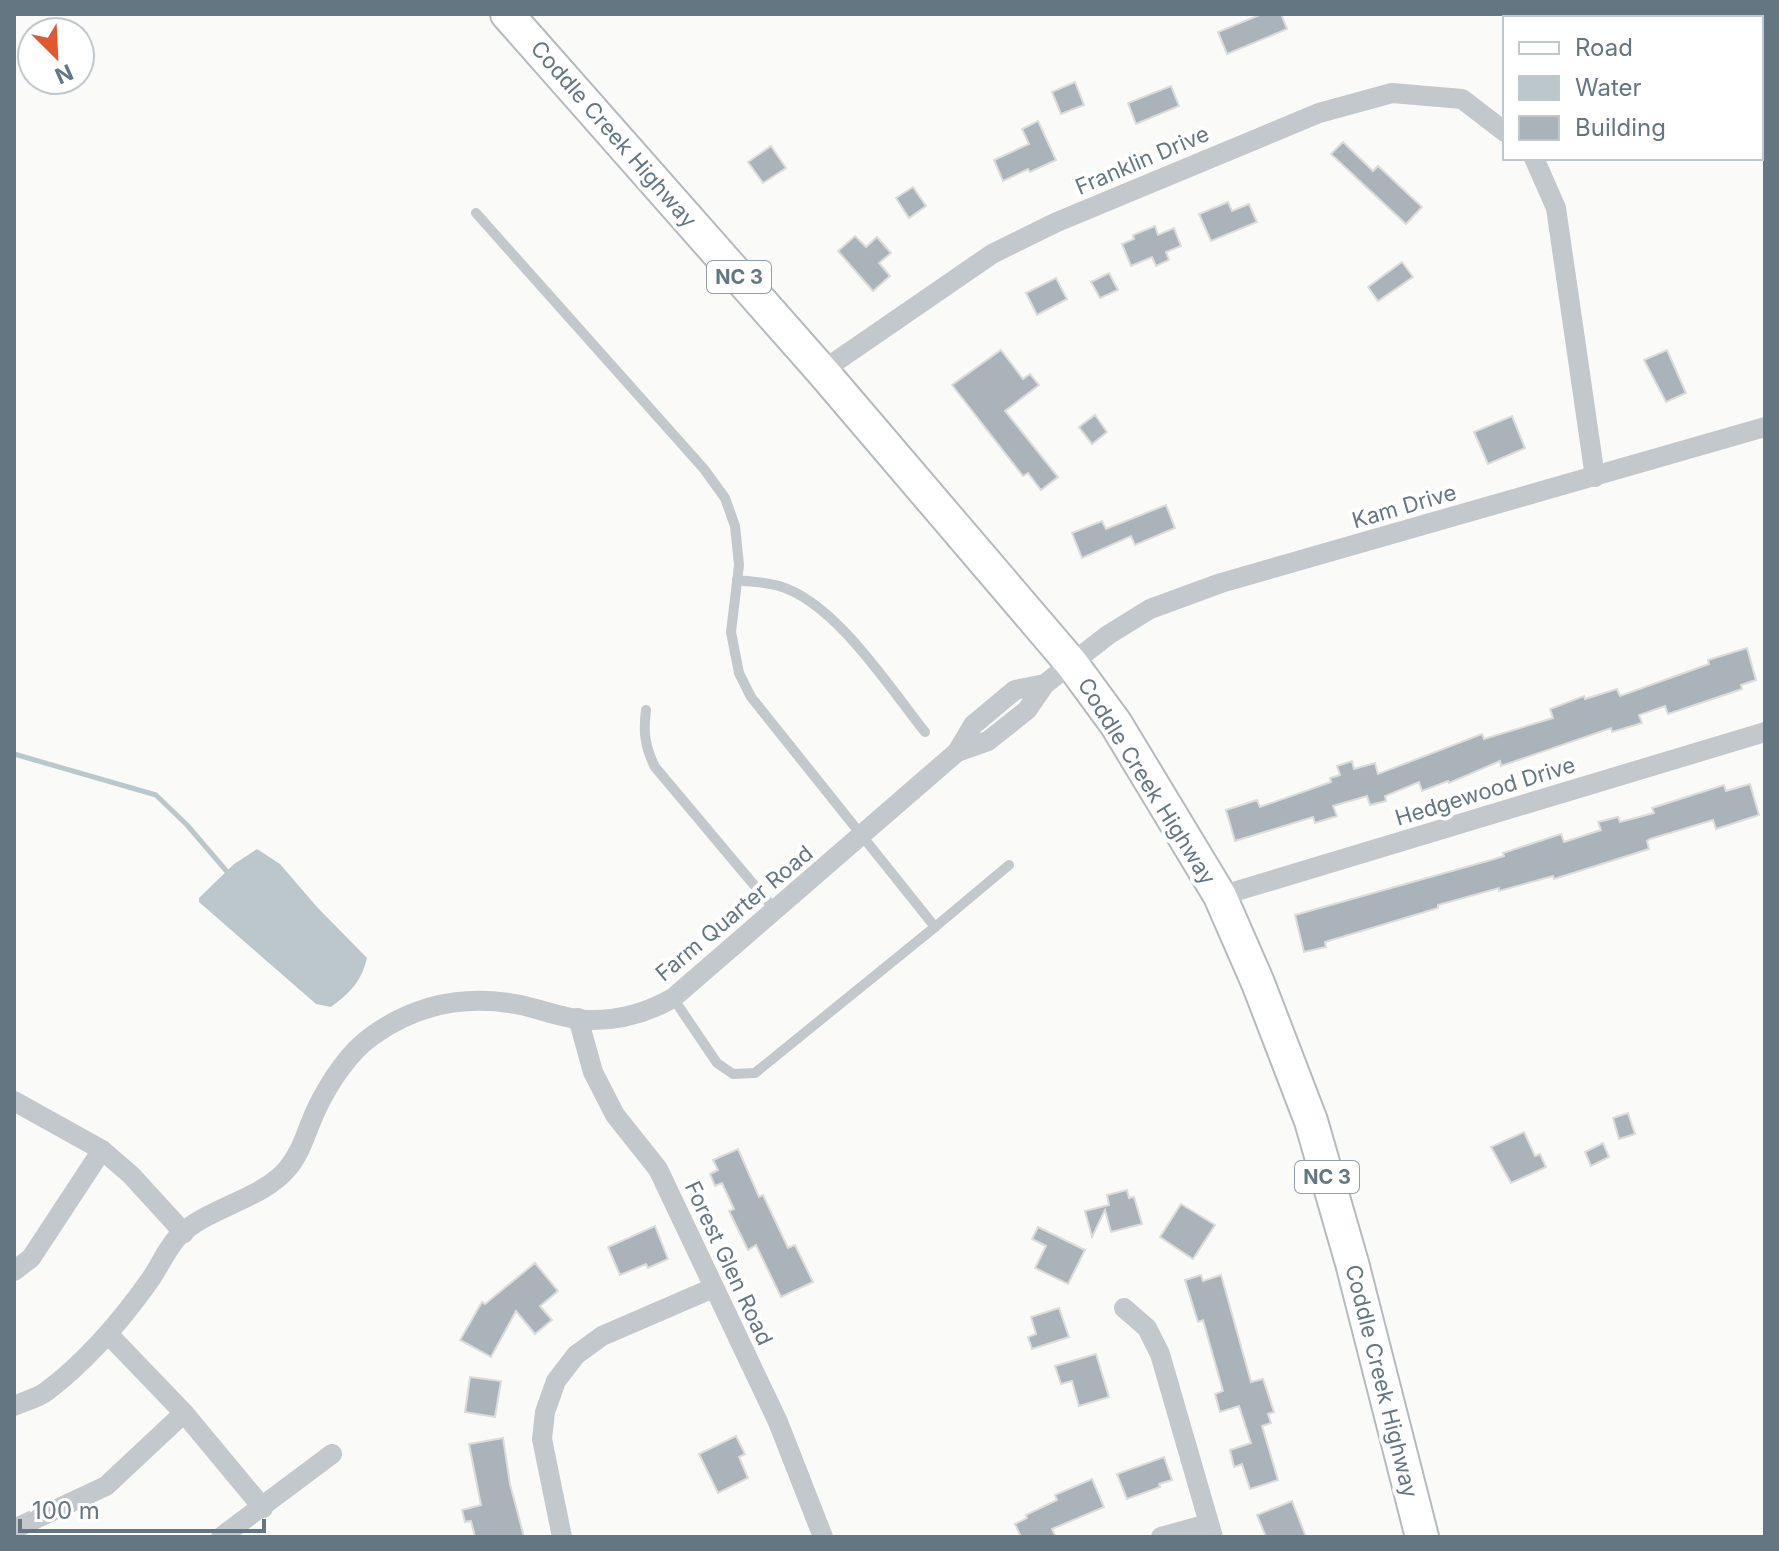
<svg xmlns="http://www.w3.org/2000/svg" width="1779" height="1551" font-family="Inter,sans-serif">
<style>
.water{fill:#bbc7cb}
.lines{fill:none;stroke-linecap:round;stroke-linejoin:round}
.stream{stroke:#bbc7cb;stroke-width:5}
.building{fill:#aab3b9;stroke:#dcdcda;stroke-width:2}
.primary-casing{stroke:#b5babe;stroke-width:36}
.service{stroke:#c3c8cc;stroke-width:10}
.minor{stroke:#c3c8cc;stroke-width:20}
.primary{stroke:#fff;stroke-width:32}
.labels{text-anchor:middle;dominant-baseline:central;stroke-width:8;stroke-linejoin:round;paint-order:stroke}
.shield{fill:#fff;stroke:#939fa8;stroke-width:2}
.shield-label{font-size:20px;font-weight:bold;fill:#657683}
.street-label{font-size:22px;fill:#657683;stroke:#fff}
</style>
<rect width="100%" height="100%" fill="#fafaf8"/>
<!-- water -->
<path class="water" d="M257,849l23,15 37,43 50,51c-6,24 -16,34 -36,49l-15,-3 -117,-102v-4l35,-34z"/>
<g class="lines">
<!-- stream -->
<polyline class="stream" points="14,754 156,795 187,825 229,874"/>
</g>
<!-- building -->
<g class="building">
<polygon points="1262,14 1281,14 1287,29 1227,54 1218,32"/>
<polygon points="1075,82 1084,105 1061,114 1052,92"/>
<polygon points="1171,86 1179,106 1136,124 1128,103"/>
<polygon points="1038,121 1056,160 1030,172 1028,169 1003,181 994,160 1029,144 1022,129"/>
<polygon points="1343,142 1373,171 1378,166 1422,207 1406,224 1331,154"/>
<polygon points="771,146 786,168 763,183 748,162"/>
<polygon points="913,187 926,206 909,218 896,198"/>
<polygon points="1228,202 1232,211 1249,204 1257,222 1211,241 1199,214"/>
<polygon points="1155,226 1158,235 1174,228 1181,246 1166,252 1169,260 1156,266 1152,257 1131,266 1122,244 1134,239 1133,235"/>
<polygon points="855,236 866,247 877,237 891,253 879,263 890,276 873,291 838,251"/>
<polygon points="1402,262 1413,277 1378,301 1368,287"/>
<polygon points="1109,273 1118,290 1100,298 1091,282"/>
<polygon points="1056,278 1067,299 1037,315 1026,293"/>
<polygon points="1001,350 1023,379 1030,374 1039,385 1005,411 1058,477 1041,490 1028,473 1023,476 952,385"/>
<polygon points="1667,350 1686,393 1666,402 1644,360"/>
<polygon points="1095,415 1107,432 1092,444 1079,427"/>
<polygon points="1512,416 1525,448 1488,464 1474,432"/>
<polygon points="1166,505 1175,528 1135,545 1131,536 1082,558 1072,533 1102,521 1106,529"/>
<polygon points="1747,648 1756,680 1741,685 1742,689 1668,714 1665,706 1639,715 1642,723 1612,732 1611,728 1501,766 1500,761 1449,783 1448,781 1422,791 1419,782 1385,796 1386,801 1370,805 1367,796 1333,806 1337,816 1315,823 1313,817 1235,841 1226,810 1257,800 1260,807 1331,782 1330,778 1340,775 1337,766 1352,761 1354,769 1375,763 1378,774 1482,734 1484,739 1553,718 1550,709 1584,696 1585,699 1617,689 1620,696 1709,664 1708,660"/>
<polygon points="1750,784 1759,815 1716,829 1713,820 1650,839 1647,841 1649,849 1554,879 1553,876 1499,891 1499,888 1438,905 1438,908 1325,942 1326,947 1304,952 1295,915 1491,860 1504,856 1503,853 1561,834 1564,842 1601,830 1598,822 1618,817 1620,822 1654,813 1652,808 1724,785 1726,791"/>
<polygon points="1628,1113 1635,1134 1619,1139 1613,1118"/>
<polygon points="1524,1132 1535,1156 1540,1154 1546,1167 1511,1183 1491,1147"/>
<polygon points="1603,1143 1609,1157 1591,1166 1585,1152"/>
<polygon points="738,1149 759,1197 763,1195 788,1248 795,1245 813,1282 781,1297 756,1245 748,1250 729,1211 734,1209 722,1183 715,1186 710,1174 718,1170 713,1160"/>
<polygon points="1127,1190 1129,1198 1134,1197 1142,1224 1111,1232 1105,1210 1092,1237 1085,1211 1109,1205 1107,1195"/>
<polygon points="1181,1204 1215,1225 1193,1259 1160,1237"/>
<polygon points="655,1226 668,1259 648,1268 646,1264 620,1275 608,1247"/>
<polygon points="1038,1227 1085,1250 1068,1284 1035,1268 1046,1246 1032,1239"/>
<polygon points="535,1263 558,1291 540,1306 552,1320 535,1334 516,1311 491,1357 460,1340 482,1302 485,1304"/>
<polygon points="1201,1275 1203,1281 1221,1275 1251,1382 1263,1379 1274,1412 1268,1414 1271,1423 1262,1426 1278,1480 1250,1489 1242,1464 1234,1467 1230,1450 1251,1443 1239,1406 1220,1412 1215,1394 1223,1391 1203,1320 1198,1322 1185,1280"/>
<polygon points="1059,1308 1069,1337 1032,1349 1028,1337 1036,1334 1031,1317"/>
<polygon points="1096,1354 1109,1397 1079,1406 1072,1381 1061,1384 1055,1366"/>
<polygon points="470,1377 501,1381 495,1417 465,1412"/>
<polygon points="736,1436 745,1454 739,1457 748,1478 718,1493 699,1454"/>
<polygon points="503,1438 510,1484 524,1537 475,1537 471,1521 465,1522 462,1510 481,1505 469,1444"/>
<polygon points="1164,1457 1172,1480 1159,1484 1160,1487 1127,1499 1117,1474"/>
<polygon points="1092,1479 1104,1507 1052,1529 1056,1537 1021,1537 1015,1524 1027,1518 1026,1515 1057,1500 1055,1495"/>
<polygon points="1292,1501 1306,1537 1266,1537 1257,1515"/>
</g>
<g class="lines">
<defs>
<polyline id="primary" points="507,14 822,371 1072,664 1116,724 1220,896 1258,983 1311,1121 1352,1263 1422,1537"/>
</defs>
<!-- primary casing -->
<use href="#primary" class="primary-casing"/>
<!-- service -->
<g class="service">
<polyline points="476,213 704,469 725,498 735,526 739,565 731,632 739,673 751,697 935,927 755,1073 733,1074 717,1063 673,998"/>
<path d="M737,580c14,2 29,2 42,6 56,16 110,101 146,146"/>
<path d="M646,710c-3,22 -1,37 9,57l120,143"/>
<polyline points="935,927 1009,865"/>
</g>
<!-- minor -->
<g class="minor">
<polyline points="1534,158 1556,208 1595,477"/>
<polyline points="822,371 992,254 1057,222 1319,113 1392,93 1462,99 1505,132"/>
<polyline points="957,752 988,741 1027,710 1045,684 1108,635 1150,609 1221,583 1765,427"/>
<polyline points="1220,896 1765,732"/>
<polyline points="578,1018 593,1072 615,1115 658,1169 778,1422 823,1537"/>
<polyline points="14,1101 102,1150 131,1175 184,1233"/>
<polyline points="14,1271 31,1258 102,1150"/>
<polyline points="1124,1308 1147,1328 1160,1354 1213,1537"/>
<polyline points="109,1335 184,1413 263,1508"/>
<path d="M14,1406c11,-5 24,-8 33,-15 41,-31 74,-70 103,-111 9,-13 16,-29 26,-41 29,-32 85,-38 112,-71 15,-18 19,-40 29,-60 12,-25 32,-56 55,-72 43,-31 91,-41 143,-32 24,4 48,15 72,16 31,1 60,-7 86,-22l284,-246 16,-27 42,-35 30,-6"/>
<polyline points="14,1529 106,1486 184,1413"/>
<polyline points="221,1537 332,1454"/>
<polyline points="562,1537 542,1439 545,1412 556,1381 576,1355 602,1336 713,1288"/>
<polyline points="1161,1537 1208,1524"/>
</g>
<!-- primary -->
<use href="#primary" class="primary"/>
</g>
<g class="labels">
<!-- shield labels -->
<g class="shield">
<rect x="707" y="261" width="64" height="32" rx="6"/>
<rect x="1295" y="1161" width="64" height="32" rx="6"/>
</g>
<g class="shield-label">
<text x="739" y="277">NC 3</text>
<text x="1327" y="1177">NC 3</text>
</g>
<!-- street labels -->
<g class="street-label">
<text transform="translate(614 134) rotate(49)">Coddle Creek Highway</text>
<text transform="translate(1142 160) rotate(-23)">Franklin Drive</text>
<text transform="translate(1404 506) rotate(-16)">Kam Drive</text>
<text transform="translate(1147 781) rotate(58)">Coddle Creek Highway</text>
<text transform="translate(1485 791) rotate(-17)">Hedgewood Drive</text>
<text transform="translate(734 913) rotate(-40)">Farm Quarter Road</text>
<text transform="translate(729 1263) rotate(65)">Forest Glen Road</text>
<text transform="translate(1382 1381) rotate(76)">Coddle Creek Highway</text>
</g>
</g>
<!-- border -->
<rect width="1779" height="1551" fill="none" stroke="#657683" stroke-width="32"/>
<!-- legend -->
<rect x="1503" y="16" width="260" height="144" fill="#ffffff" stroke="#c1c8cd" stroke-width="2"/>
<rect x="1519" y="42" width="40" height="12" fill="#ffffff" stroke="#c1c8cd" stroke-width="2"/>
<text x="1575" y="56" font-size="24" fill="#657683">Road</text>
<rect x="1519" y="76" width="40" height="24" fill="#bbc7cb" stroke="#c1c8cd" stroke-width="2"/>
<text x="1575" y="96" font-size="24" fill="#657683">Water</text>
<rect x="1519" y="116" width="40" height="24" fill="#aab3b9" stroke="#c1c8cd" stroke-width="2"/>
<text x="1575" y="136" font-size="24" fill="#657683">Building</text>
<!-- north arrow -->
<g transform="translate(56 56) rotate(156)"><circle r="38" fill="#ffffff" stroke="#c1c8cd" stroke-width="2"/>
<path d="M0-6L14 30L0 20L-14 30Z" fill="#e4572e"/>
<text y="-12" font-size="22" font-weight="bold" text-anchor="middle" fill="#657683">N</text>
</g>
<!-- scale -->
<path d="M20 1519v12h244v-12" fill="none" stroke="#657683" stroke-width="4"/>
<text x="32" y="1519" font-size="24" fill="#657683" stroke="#ffffff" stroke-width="6" paint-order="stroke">100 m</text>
</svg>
